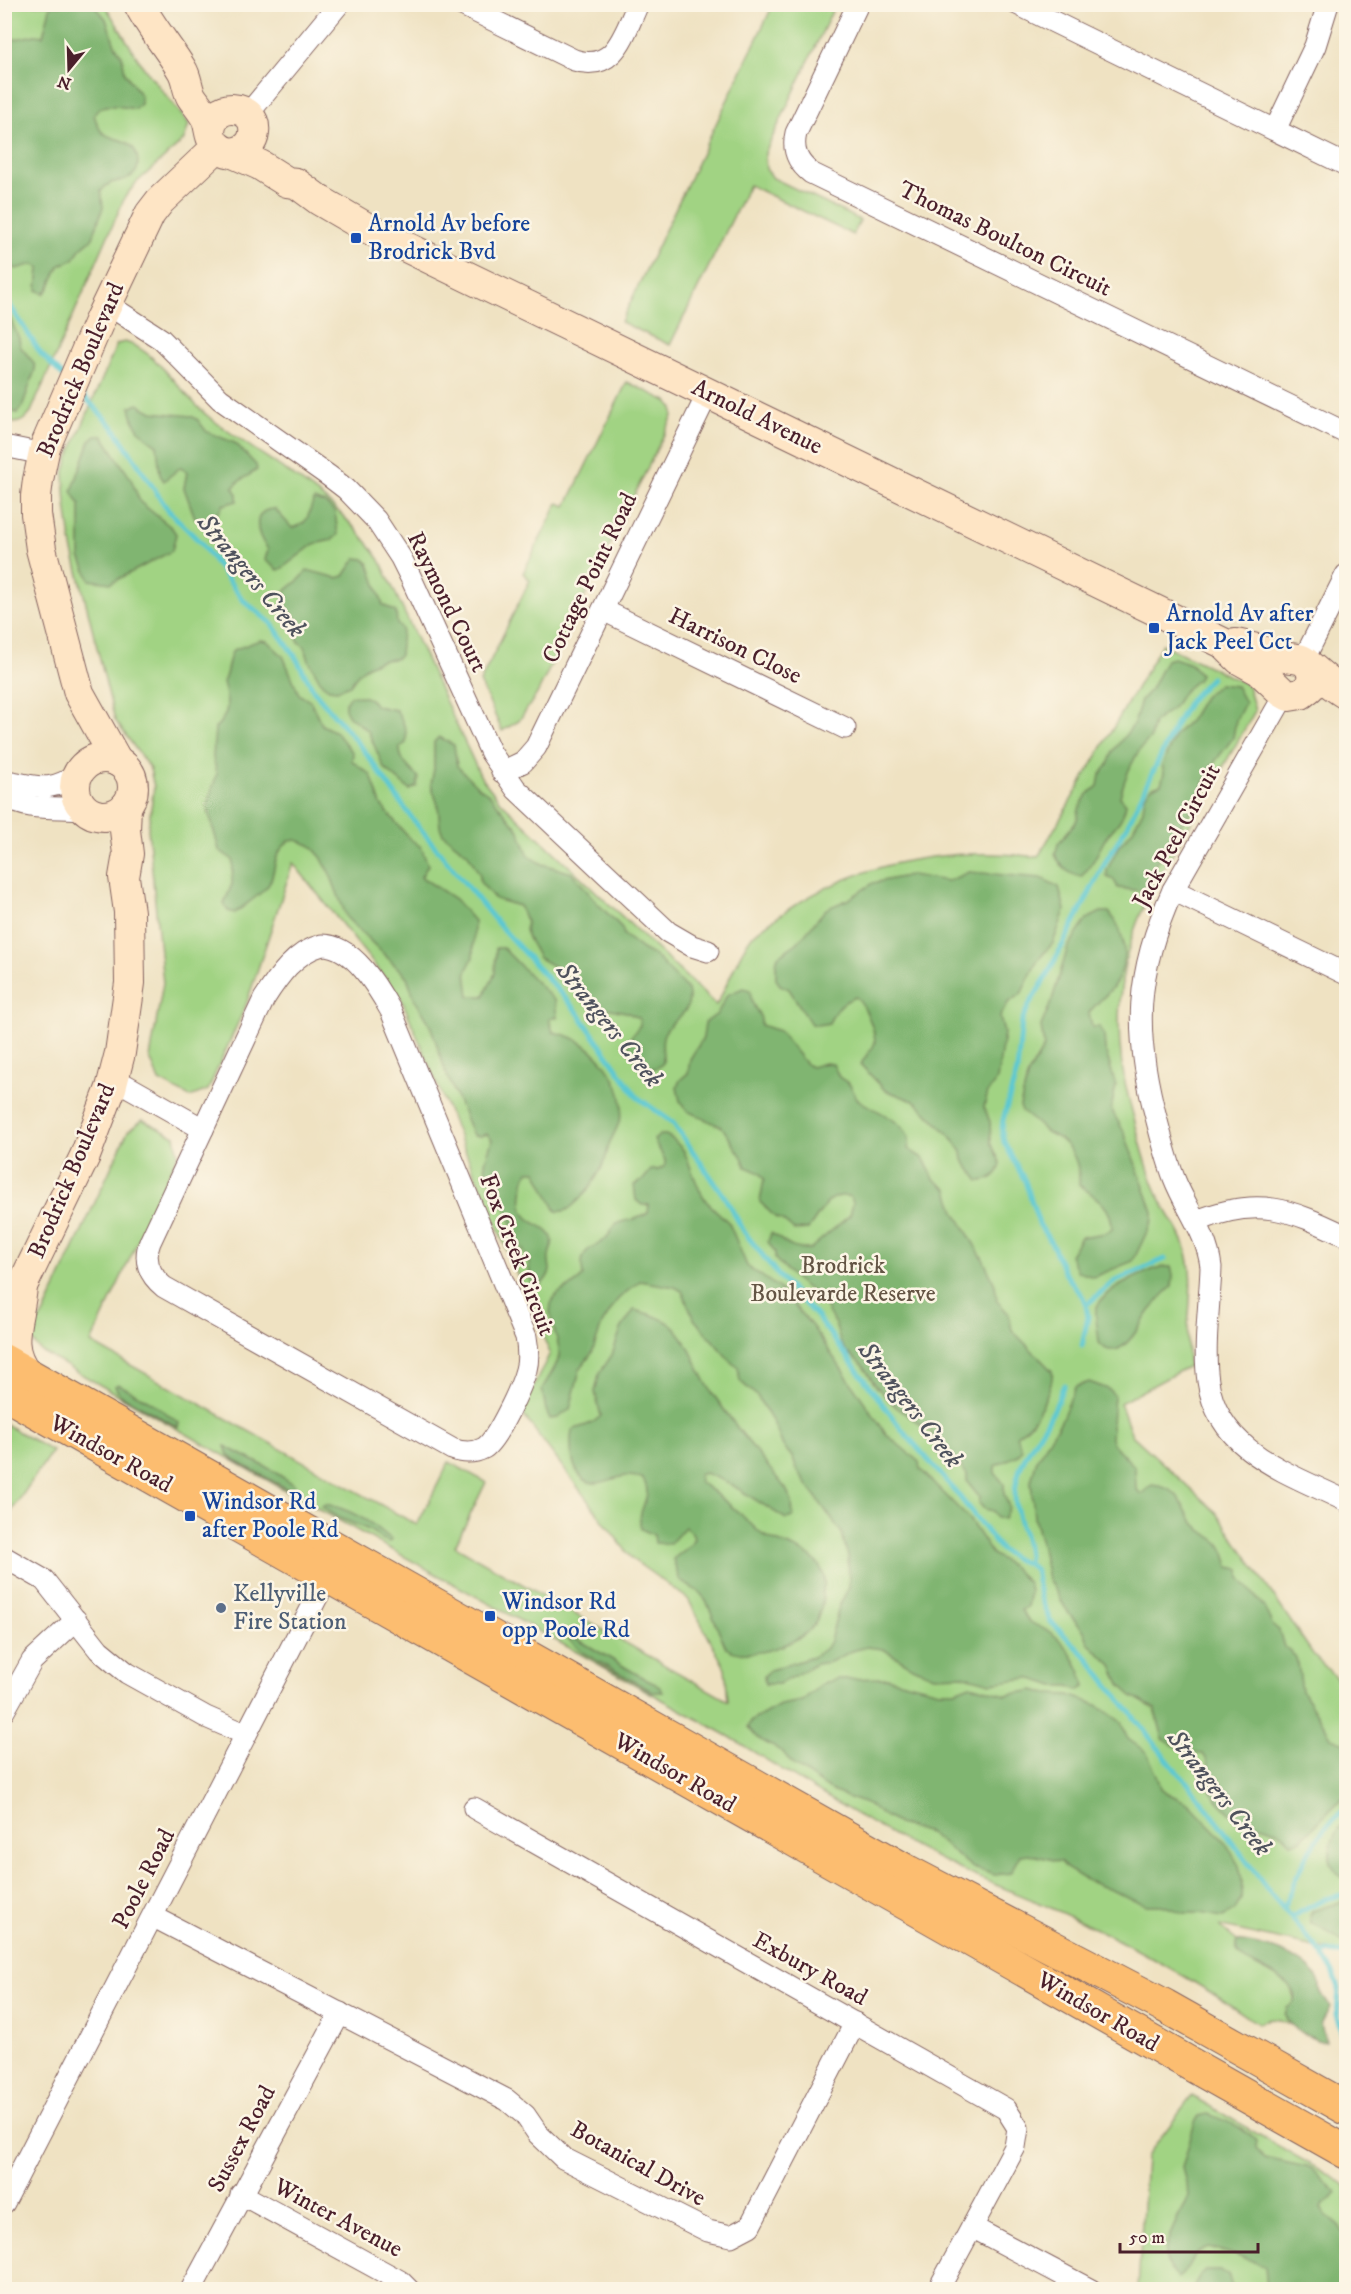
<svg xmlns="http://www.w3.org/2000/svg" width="1351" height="2294" font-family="'IM FELL DW Pica',serif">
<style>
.green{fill:#a1d383;stroke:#767957;stroke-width:1.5}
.forest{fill:#80b571;stroke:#656a4e;stroke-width:1.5}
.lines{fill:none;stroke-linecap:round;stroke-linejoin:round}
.stream{stroke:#5bc8d2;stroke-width:5}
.street-casing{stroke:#846360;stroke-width:23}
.secondary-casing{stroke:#846360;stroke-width:32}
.primary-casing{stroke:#846360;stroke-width:35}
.street{stroke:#fff;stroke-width:21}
.secondary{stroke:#fee5c5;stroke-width:30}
.primary{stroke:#fcbd6f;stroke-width:33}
.transit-dot{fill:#1a4fb4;stroke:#fcf5e5;stroke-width:2}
.service-dot{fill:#5c6f8a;stroke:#fcf5e5;stroke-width:2}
.labels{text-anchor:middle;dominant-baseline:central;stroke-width:5;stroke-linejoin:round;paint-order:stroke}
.transit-label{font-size:24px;fill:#164399;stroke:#fcf5e5;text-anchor:start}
.street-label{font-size:24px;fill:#4a1f2b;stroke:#fcf5e5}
.park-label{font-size:24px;fill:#645545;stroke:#fcf5e5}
.service-label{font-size:24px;fill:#4e5e75;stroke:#fcf5e5;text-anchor:start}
.water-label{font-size:26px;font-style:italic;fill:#4f525d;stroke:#fcf5e5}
</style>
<rect width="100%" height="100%" fill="#fcf5e5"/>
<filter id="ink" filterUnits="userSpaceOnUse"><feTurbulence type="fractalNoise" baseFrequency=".0167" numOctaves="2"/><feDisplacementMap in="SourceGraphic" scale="12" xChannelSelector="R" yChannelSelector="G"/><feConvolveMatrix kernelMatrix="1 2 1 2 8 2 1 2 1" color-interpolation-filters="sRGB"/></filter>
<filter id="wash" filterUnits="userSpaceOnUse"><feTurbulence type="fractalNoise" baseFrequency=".008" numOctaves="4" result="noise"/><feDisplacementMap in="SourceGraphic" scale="24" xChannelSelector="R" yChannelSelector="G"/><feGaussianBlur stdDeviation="1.35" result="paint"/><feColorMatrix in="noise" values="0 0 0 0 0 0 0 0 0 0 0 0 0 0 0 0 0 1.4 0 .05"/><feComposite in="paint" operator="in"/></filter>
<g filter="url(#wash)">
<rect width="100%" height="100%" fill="#efe2c2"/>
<!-- green -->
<g class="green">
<path d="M5,5h100l36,59 48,60 -5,16 -48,43 -11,14 -95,217c-7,9 -15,11 -25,7z"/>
<polygon points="773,5 835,5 765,153 766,169 773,178 860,220 853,235 749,185 670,345 621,322"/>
<path d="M125,342c32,8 58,55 84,75 62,48 126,75 171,143l101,217 18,23 217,205c11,-17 24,-56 36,-69 11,-10 25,-18 37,-27 75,-49 161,-62 249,-52l124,-213 86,41 7,26c-22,39 -45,79 -68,118 -16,27 -34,55 -46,84 -25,59 -28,125 -12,187 9,31 15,63 28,92 9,22 27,41 31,65 8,36 -5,73 1,109l-69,37 12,32 85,78 96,141 33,34v266l-127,-28 18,15 -1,5 19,19 7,2 22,13 7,9 4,11 -9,18 6,7c-12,-6 -23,-9 -34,-1 -65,-46 -135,-84 -207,-116 -33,-15 -68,-27 -100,-43 -77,-37 -149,-83 -221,-128l-426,-236 -262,-149c-9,-8 -12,-14 -11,-26l11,-9 86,-186 15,-11 32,16 3,18 -87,189 326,182 32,-63 37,20 -31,64 273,155 -3,-33 -37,-69 -56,-40 -111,-147 29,-59 -149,-355 -108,-135 -47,142 -38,85 -18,7 -31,-16 -9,-23 13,-75 -15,-154 6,-42 -4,-18 -35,-49 -43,-173 -6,-42 -2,-30 4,-16 49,-115z"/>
<polygon points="627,382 667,401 673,408 673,416 537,694 519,721 502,731 480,682 530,580 523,573 558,503 566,506"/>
<polygon points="5,1424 52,1451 5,1521"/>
<polygon points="1192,2096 1346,2185 1346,2289 1138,2290 1146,2157"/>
</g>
<!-- forest -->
<g class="forest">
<path d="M51,5h43l12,14 9,26 7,11 3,17 16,23v8l-6,5c-15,-2 -33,-9 -41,6 2,5 4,13 8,17 12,11 35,4 36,31 0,5 -1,9 -5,12 -10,9 -23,3 -32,16l2,16 -10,31 -13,11 -6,10 -15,7 -10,22 -5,6 -7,-4 2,-22 -6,-4 -17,5 -11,-7 -1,-230 7,8 24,-5 8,1z"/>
<polygon points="5,308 19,338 20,346 34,363 35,370 22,407 17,413 5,408"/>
<path d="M138,404l14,8 39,4 6,3 10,13 28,11 21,22 1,5 -19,12 -5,6 4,6v7l-14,4c-7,13 -13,19 -28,13l-11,-30 3,-16 -6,-5 -17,14 -4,-6 -3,-30c-16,-10 -24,-19 -27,-38z"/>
<polygon points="96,436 103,436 131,479 140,502 172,528 176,534 172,551 111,583 90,580 80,557 80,505 72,491 90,441"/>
<path d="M314,500l11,3 10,9 3,23 -6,5 -18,4 -33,25 -3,1 -13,-10 3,-11c-12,-13 -18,-40 7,-40l17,19c19,-5 15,-14 22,-28z"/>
<path d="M356,558l8,1 5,5 14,41 13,7 1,12 5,5 -2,26 -5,4c-21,0 -35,9 -45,26l-13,5 -8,-1 -7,-5 -13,-23 -4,-14 -6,-5 -3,-7 4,-13c-9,-9 -19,-15 -16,-30l17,-14 6,-8 30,8 7,-2z"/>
<path d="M260,640l7,1 16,15 16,38 12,8 11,23 14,7 17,21 -1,8 19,14 10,30 28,33 12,9 7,18 -7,12 34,22 19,22 -1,36 -7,15 3,24h15l11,-23 1,-25h7l52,53 2,16 -8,2 4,13c7,2 15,3 22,7 23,12 45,39 47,66 1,13 -7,27 -13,39 -1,4 -2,9 -3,13 -6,17 -15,30 -27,43 -8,7 -12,13 -23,11l-20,-40h-8c-5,11 -11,36 -1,46 6,6 17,10 23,17 6,7 0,15 -1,22 -1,5 1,10 1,14 -2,9 -11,18 -18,21l-4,-32 -12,-21 -6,-21 -24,-47 -1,-8 7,-22 -5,-6 -7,2 -7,-1 -27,-62 -16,-49 -15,-24 -8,-23 -60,-59 -17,-44 -9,-17 -11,-12 -14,-5 -7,1c-19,17 -11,25 -20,43 -5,9 -25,21 -34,29l-7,-2 -4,-7 8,-20 1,-24 -14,-10 -12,-44 10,-33 -4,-15 2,-30c16,-15 13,-25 8,-46 6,-11 4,-21 10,-32z"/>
<path d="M1174,658l17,6 9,10 -2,5 -15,13 -10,16 -19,14 -4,17c-14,10 -26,40 -30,58l6,7c-4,21 -13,22 -22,37 -8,15 -11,23 -23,36 -15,-4 -19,-10 -26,-22l3,-11 19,-24 2,-11 8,-14 11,-9 2,-11 8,-10 5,-14 21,-27 7,-24 10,-11 15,-29z"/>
<polygon points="1219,684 1236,686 1245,703 1236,720 1233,738 1210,768 1200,797 1160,856 1148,876 1147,887 1140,891 1118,888 1114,880 1107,877 1107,870 1118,847 1132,831 1143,810 1145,795 1151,788 1161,784 1164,773 1162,765 1175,735 1190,720 1204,697"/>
<path d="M350,696c11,0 20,-1 26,10l20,4c7,12 12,20 10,33l-6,4c-1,13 9,21 18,30l-1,9 -7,4 -26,-22 -16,-37 -19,-15 -4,-7v-7z"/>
<path d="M439,737l15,8 3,21 20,20 12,8 29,35 11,27 13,8 30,9 26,31 24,24 2,7 18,14 13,7 33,34c6,25 -16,27 -24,44 -4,9 0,20 -1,29l-6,5 -12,1 -11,-11 -7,-16 13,-17 -1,-7 -13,-6 -30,-6 -30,-33 -27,-15 -11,-20 -3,-8 2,-8 -8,-16 -24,-7 -15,-17v-7l-12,-21 -25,-20 -3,-7 -2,-22 -7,-21 3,-15v-27z"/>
<path d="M969,872l72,6 18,9 6,23 -12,33 -15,17 -17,34 -13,9 -8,14 4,16 -7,47 -9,12 -4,15 6,15 1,21 10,21c-3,12 -10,17 -22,17l-16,-21 -1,-8 -8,-12 -38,-38 -31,-12 -24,-25c3,-9 9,-12 13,-20 4,-10 -10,-42 -18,-48 -14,4 -21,13 -27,26l-12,2 -6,-1 -22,-35 -9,-4 -4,-6v-16l2,-7 19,-13 29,-34 23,-10 24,-16 38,-8 37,6z"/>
<path d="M1101,912h8c18,21 21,54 3,76 -7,9 -16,15 -23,25l3,14h8l4,7 1,15 11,37 -5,23 13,23 29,80v7l-20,42 -39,16 -16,-5 -8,-17 11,-18 25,-4 6,-4c1,-22 -17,-33 -33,-44 1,-18 -4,-33 -17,-44 -5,-5 -12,-6 -17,-10 -8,-7 -15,-13 -23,-19l-2,-6 8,-32 16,-27 -3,-21 11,-26 16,-53 19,-28z"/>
<path d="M743,988l7,2c1,4 1,12 4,16 4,8 8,9 7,19l18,6 26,32 6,4 14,-4 8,1c2,4 4,9 6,13 3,3 8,4 11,8 4,6 4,11 10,16 15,10 57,24 48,48l16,10 10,20 14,11 7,22 28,47 12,26 2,16 12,13 3,16 40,41c3,11 -13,42 -21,52 -4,6 -11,8 -15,13l6,13 -4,6 -23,11v7l9,11v10l5,13 -5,12 -7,-2 -4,-6 -9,-2 -5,-6 1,-6 -13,-16v-7l-9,-11 -21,-11 -6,-20 -35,-25 -20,-21 -13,-20 -18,-16 -4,-7 -6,-19 -15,-26 -25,-19 -20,-20v-7l-7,-10 3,-9c15,9 17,17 39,16l40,-34 3,-12 -2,-6c-23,-7 -31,18 -43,32l-14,1 -12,-10 -6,-2 -16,-16 4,-23 -4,-6 -14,-6 -4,-10 -20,-30 -35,-16 -7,-10 -3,-14 3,-7 8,-7 2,-14 13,-21 2,-15 12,-9 10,-19z"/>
<path d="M660,1135h6l8,5 10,11 15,38 7,12 23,22 18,43 32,22 33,38 75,109 32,27 1,7 49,50 23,35 21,13 15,16 2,7 -3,17 -6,3c12,19 16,13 32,24 14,11 29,35 32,52l-7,4 -9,-4h-14l-26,-8 -38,5 -29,-8 -28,1 -21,-9 -30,-18 -16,-2 -15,4 -22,11 -14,2 -37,20h-14l-1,-8 6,-6 43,-13 13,-9 4,-7 9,-35 10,-19 -1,-31 -7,-24 -43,-60 -5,-14 -10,-12 -9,-22 -17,-28 -17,-15 -2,-14 -6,-4 -38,-44 -12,-28 -7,-4 -35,-6 -22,18 -16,25 -10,29 -12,16 -10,40 -12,9 -8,1 -4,-9 -4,-21c5,-9 13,-20 16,-29 6,-19 -15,-43 -5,-61 7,-11 23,-12 30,-23 -5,-33 10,-23 25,-40 4,-6 6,-12 13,-14 14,-4 14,-1 27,-9l1,-8h-7l-6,-5 -2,-15 8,-4 9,-11h7l7,-4v-6l-11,-20z"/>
<path d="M1162,1267h9l2,8 -1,12c-9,7 -15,15 -22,24 -11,15 -29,54 -51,33 0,-11 -4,-23 -3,-34 3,-18 50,-39 66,-43z"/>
<path d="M634,1310c14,4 32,8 42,19 16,18 21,40 34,60 22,35 50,67 76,100l6,13 1,15 -7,2 -57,-36 -24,-10 -7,2 2,7c13,10 27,20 39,31 9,7 15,16 24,22 20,12 50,13 60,38 2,5 1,13 0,18 0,12 -3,25 -10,35 -14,19 -67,36 -87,22l-20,-48 -7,-8 -19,-11 -7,-22 18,-14 3,-7 -3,-6 -6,-5 -15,17 -15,-1 -1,-8 -13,-6c-6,-21 15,-32 1,-51 -5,-1 -10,-2 -15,-2 -11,0 -23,8 -33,7 -23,-3 -25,-36 -22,-53l20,-7 9,-7 -6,-24 4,-18 13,-19 9,-26z"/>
<path d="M1089,1382l19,7 6,6 -3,44 3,6 21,22 1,22 5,5 11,-9c33,4 26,20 43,39 18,20 26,9 34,43l11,2v9l24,29 9,19 6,4 5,17 11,9 3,7 4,28 30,47 14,6v50l-45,46 -9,3c-20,-23 -48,-16 -62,-30 -6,-7 -16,-14 -20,-24 -4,-13 2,-24 -7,-35 -14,0 -28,-7 -40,-15l-8,-30 -23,-13 -11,-10 -10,-22 -22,-20 -5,-13 -15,-17 -21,-35 -7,-36 -7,-25 -3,-37 6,-22 24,-38 14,-34z"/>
<polygon points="118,1384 151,1402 179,1423 178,1427 120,1395 115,1386"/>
<polygon points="225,1446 270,1469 295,1485 294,1489 287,1489 234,1460 228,1455"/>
<path d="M325,1504c25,5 48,19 66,35l-1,3c-8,-1 -13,-8 -21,-12 -16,-8 -33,-10 -47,-24z"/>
<polygon points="570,1635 647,1680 658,1685 663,1692 653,1692 583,1653 568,1639"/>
<polygon points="888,1678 939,1691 955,1691 970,1685 1006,1695 1034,1690 1048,1694 1069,1695 1097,1705 1121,1722 1128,1739 1146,1752 1156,1772 1161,1788 1167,1793 1188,1803 1226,1843 1239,1866 1242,1880 1241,1899 1235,1910 1223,1917 1200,1913 1183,1913 1162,1905 1147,1905 1086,1880 1066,1868 1061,1862 1029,1854 1020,1855 1010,1873 995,1875 973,1868 929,1833 898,1824 868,1805 832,1791 792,1764 783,1752 757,1738 748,1727 751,1721 780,1705 802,1701 823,1683 837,1679"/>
<path d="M1346,1821v57h-3c-3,-3 -8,-7 -10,-11 -8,-14 1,-38 13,-46z"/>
<path d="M1346,1900v44c-12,-7 -21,-16 -35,-21l-1,-8 3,-4z"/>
<path d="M1237,1941c27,4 68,14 82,40 1,3 1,6 1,9 2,6 8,11 10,17l-9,17 5,18c-15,-3 -35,-12 -41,-27l2,-7c30,-20 -36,-42 -45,-50 -5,-5 -7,-11 -5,-17z"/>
<path d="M1208,2114c17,7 37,13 49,27l-1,8 9,9 46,10 26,25c-5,7 -11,8 -16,14 8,17 19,14 25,31l-6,10 6,17 -1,24h-78l-2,-22 -12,-6 -44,-14c-18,4 -18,22 -31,31 -4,-5 -10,-10 -12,-15 -6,-16 16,-53 24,-66l-8,-29 13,-46 4,-6z"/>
<polygon points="1206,2271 1221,2271 1228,2274 1233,2289 1193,2289 1201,2275"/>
</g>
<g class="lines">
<!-- stream -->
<g class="stream">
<polyline points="4,296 41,354 65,378"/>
<polyline points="79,391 114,428 168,510 200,542 243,600 271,623 295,656 314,691 363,749 411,817 498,924 576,1010 637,1097 673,1123 724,1196 745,1233 778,1275 818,1318 903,1431 956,1492 1001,1550 1017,1560 1028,1564 1035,1569 1040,1596 1050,1621 1085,1655 1177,1772 1186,1781 1211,1813 1271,1894 1321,1953 1334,1974 1339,1988 1337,2018 1346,2044"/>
<polyline points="1086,1305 1116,1280 1165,1259"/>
<polyline points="1082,1346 1088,1317 1086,1305 1083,1297 1064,1272 1053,1246 1039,1224 1025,1181 1004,1142 1002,1131 1003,1120 1017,1071 1022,1021 1029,1005 1045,979 1108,857 1127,826 1176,724 1190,700 1211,678"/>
<path d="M1028,1564c2,-24 -13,-45 -13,-69 1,-35 21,-52 36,-80 6,-9 8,-20 13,-30"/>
<polyline points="1283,1908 1304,1860 1325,1828 1346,1808"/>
<polyline points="1291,1917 1325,1899 1346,1894"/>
<polyline points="1321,1953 1328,1952 1346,1954"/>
</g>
</g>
</g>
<g filter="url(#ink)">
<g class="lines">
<defs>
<g id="street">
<path d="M460,4l114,56c41,13 50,-26 64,-56"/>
<path d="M858,4l-62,129c-4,17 1,29 15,40l535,260"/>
<polyline points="1017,4 1346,165"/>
<polyline points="248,114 339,4"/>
<polyline points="1275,130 1315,46 1328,4"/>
<polyline points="107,304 161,339 220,399 329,476 346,489 376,520 401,558 411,578 491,753 516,789 668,932 692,946 708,951"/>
<polyline points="4,446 43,454"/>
<polyline points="603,610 845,728"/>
<polyline points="1303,661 1346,575"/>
<path d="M1285,694l-112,196c-38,83 -40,143 -16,231 5,19 10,39 17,57 12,31 33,55 37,89 -1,35 -8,80 -3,114 10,71 83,93 138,120"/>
<polyline points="502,772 523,762 536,747 708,393"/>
<path d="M4,781c33,4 42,14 74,-7"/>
<path d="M4,796c23,16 55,10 81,13"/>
<polyline points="1173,890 1346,974"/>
<path d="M322,945c31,0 55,41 69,66l135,326c2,11 3,22 0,33 -4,16 -29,70 -42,78 -11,6 -21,5 -32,1l-288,-162c-15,-12 -21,-27 -14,-45l114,-243c14,-22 31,-47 58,-54z"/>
<polyline points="113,1078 203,1129"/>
<path d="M1197,1221c61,-25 93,-12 149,15"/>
<polyline points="4,1557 44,1580 99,1650 127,1673 206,1717 245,1734"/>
<polyline points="4,1711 32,1661 76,1620"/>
<polyline points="474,1808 1006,2109 1018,2128 1015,2147 972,2227"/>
<polyline points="154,1917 507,2100 525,2115 538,2134 563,2158 708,2231 731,2236 750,2226 855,2023"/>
<polyline points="241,2194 400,2281 409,2290"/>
<polyline points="4,2203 328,1576"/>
<polyline points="191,2290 340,2013"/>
<polyline points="938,2290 972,2227 1091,2290"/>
</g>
<g id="secondary">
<path d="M139,4c12,24 30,44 43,66 5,8 5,19 9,26 5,8 12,15 16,24 3,8 2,18 9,25 12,14 36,7 38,-12 4,-30 -43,-33 -44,-2"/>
<polyline points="233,153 260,165 287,182 296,183 319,200 367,228 1223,643 1239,659 1259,670 1282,692 1289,696 1301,694 1310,687 1313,680 1311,668"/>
<path d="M1235,644c16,2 32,10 49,13 8,2 16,0 22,6 15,12 23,21 40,31"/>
<circle cx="104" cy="787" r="29"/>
<polyline points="117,761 79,693 41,549 36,514 36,496 38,480 45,447 100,319 150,214 160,201 217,147"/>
<path d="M22,1286c-2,33 -19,58 5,88"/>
<polyline points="4,1303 22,1286 85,1156 111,1088 120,1053 130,983 129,912 124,877 128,854 125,830 126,806"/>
</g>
<g id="primary">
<polyline points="4,1361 908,1872 1165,2006 1346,2108"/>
<polyline points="4,1393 1346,2152"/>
</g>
</defs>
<!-- street casing -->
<use href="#street" class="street-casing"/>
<!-- secondary casing -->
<use href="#secondary" class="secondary-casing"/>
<!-- primary casing -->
<use href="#primary" class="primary-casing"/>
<!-- street -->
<use href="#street" class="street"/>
<!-- secondary -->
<use href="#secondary" class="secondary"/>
<!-- primary -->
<use href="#primary" class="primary"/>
</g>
</g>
<!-- markers -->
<g class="transit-dot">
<rect x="350" y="232" width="12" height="12" rx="3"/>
<rect x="1148" y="622" width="12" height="12" rx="3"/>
<rect x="184" y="1510" width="12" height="12" rx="3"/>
<rect x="484" y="1610" width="12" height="12" rx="3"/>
</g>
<circle class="service-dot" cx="221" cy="1608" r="6"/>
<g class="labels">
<!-- transit labels -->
<g class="transit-label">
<text x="368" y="224">Arnold Av before<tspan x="368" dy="28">Brodrick Bvd</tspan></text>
<text x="1166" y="614">Arnold Av after<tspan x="1166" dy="28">Jack Peel Cct</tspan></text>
<text x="202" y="1502">Windsor Rd<tspan x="202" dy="28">after Poole Rd</tspan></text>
<text x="502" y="1602">Windsor Rd<tspan x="502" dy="28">opp Poole Rd</tspan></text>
</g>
<!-- street labels -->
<g class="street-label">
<text transform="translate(1005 239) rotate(26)">Thomas Boulton Circuit</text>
<text transform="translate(81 370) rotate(-67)">Brodrick Boulevard</text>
<text transform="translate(757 417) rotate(26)">Arnold Avenue</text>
<text transform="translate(590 578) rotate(-64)">Cottage Point Road</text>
<text transform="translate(447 602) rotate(64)">Raymond Court</text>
<text transform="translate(735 646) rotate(26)">Harrison Close</text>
<text transform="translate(1177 836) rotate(-62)">Jack Peel Circuit</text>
<text transform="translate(72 1171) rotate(-67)">Brodrick Boulevard</text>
<text transform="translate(517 1255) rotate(69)">Fox Creek Circuit</text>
<text transform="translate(111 1454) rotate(29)">Windsor Road</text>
<text transform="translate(675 1773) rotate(30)">Windsor Road</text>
<text transform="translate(144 1879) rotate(-63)">Poole Road</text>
<text transform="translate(810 1969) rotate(29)">Exbury Road</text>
<text transform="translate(1098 2012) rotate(30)">Windsor Road</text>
<text transform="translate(242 2139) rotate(-62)">Sussex Road</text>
<text transform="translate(638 2164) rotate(29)">Botanical Drive</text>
<text transform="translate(338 2218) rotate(28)">Winter Avenue</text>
</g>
<!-- park labels -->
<g class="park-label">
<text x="843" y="1266">Brodrick<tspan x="843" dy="28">Boulevarde Reserve</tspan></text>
</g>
<!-- service labels -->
<g class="service-label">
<text x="233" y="1594">Kellyville<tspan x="233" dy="28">Fire Station</tspan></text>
</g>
<!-- water labels -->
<g class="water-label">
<text transform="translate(251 576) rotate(50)">Strangers Creek</text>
<text transform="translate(609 1025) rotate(51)">Strangers Creek</text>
<text transform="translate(910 1405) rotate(52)">Strangers Creek</text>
<text transform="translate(1219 1793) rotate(52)">Strangers Creek</text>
</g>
</g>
<!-- margin -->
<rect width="1351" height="2294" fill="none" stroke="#fcf5e5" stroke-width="24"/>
<!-- north arrow -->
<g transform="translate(69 69) rotate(199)" stroke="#fcf5e5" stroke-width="4.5" paint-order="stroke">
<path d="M0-4.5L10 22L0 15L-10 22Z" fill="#4a1f2b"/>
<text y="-9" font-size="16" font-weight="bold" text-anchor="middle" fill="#4a1f2b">N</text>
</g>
<!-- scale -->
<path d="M1120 2243v9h138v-9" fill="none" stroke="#4a1f2b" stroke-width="3"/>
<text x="1129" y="2243" font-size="18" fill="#4a1f2b" stroke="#fcf5e5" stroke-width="4.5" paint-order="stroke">50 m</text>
</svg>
